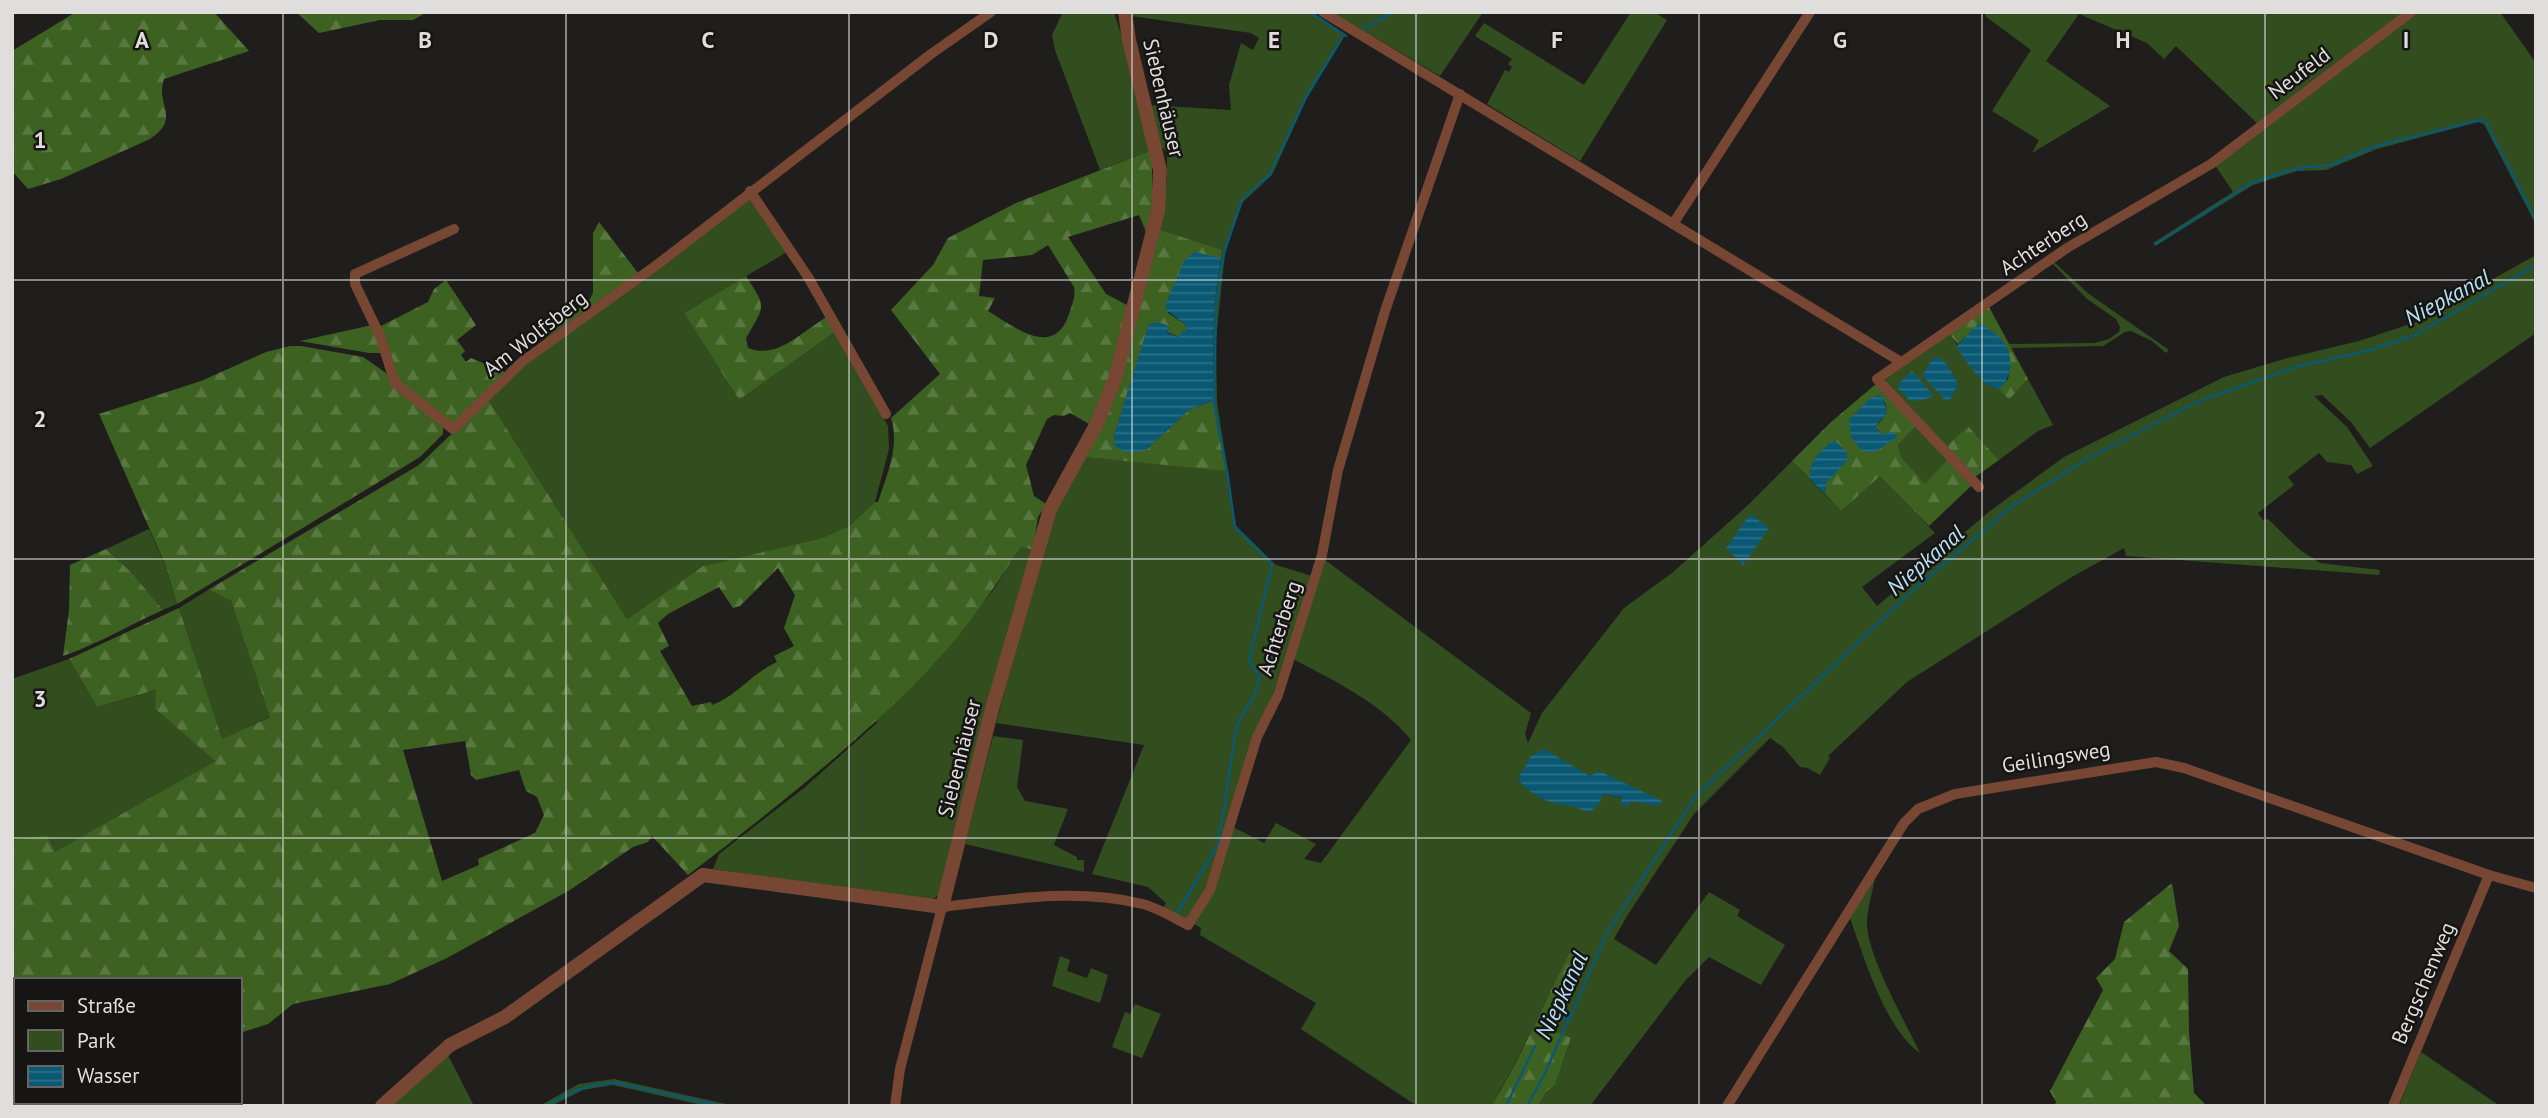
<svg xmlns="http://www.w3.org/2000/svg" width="2548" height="1118" font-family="'PT Sans',sans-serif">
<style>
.green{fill:#324d1e;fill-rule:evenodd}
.forest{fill:url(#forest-firs);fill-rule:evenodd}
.water{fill:url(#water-rules)}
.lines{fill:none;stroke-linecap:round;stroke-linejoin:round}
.stream{stroke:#0a5974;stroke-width:2.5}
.minor{stroke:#774733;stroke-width:10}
.tertiary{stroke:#774733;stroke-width:14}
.grid{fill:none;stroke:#dfdedd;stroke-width:2;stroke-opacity:0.55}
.labels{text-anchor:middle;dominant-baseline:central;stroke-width:5;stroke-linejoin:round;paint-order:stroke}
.street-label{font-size:21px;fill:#dfdedd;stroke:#171514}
.water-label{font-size:23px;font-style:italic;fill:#b5e0f4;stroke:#171514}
.grid-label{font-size:23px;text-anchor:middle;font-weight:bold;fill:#dfdedd;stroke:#171514;stroke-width:5;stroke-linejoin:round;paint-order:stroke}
</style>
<defs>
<pattern id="forest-firs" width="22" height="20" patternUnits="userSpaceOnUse" patternTransform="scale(1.75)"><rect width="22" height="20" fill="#3d6120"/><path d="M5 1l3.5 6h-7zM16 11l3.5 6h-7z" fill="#597740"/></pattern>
<pattern id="water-rules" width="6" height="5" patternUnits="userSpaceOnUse" patternTransform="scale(1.75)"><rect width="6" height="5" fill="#0a5974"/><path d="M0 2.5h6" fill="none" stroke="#2d7087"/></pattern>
</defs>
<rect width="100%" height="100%" fill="#201e1d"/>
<!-- green -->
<g class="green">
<polygon points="1063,12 1114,12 1137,85 1152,150 1100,170 1055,50 1052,35"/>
<polygon points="1134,12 1311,12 1345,35 1307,98 1272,175 1243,202 1225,251 1216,341 1217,402 1236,526 1276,565 1312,576 1205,897 1186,921 1163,909 1166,903 1148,887 1092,874 1144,745 996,723 1050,521 1084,457 1226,470 1213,401 1214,306 1222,251 1157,229 1167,182 1167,152 1155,142 1148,105 1231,110 1229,85 1241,43 1253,50 1259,38 1251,33 1131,16"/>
<polygon points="1332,12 1483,12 1440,76"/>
<polygon points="1631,12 1654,12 1667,20 1580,161 1487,104 1505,70 1509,72 1512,67 1508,64 1512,59 1475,36 1484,23 1584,85"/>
<polygon points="1987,12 2399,12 2399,16 2257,123 2176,46 2164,59 2147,43 2079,14 2046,61 2110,106 2032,153 2039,140 1992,111 2031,50 1985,16"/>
<polygon points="2416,12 2500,12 2536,63 2536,225 2484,124 2478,122 2377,149 2326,170 2297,171 2253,185 2155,246 2153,243 2233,192 2215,165"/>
<polygon points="749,194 787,252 684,313 739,400 835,332 888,426 889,449 875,502 849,526 822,538 703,566 627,619 488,399 521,367"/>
<path d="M2536,255v78l-166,115 -19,-26 -29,-27 -8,1 33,31 26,39 -16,8 -6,-9 -24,-3 -8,-9 -31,24 6,8 -36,28 5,7 5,-1 32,31 20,13 60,7 -1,5 -253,-19 -2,-8 -54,30 -163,104 -79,74 2,2 -10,17 -12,-7 -8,-1 -17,-20 -13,-9 -76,76 -67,102 -13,23 42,26 53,-73 31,18 -3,6 48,29 -24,40 -52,-28 -24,24 -95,125h-52l8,-14 9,-8 16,-45 -20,-8 33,-77 -11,-8c-28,54 -51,109 -82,160h-74l-116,-77 15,-26 -116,-68 1,-7 -7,-4c21,-29 29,-64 39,-97l31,16 12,-20 40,21 -12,15 17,4 90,-123c-30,-37 -76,-59 -118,-81l32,-99 206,153 -6,21 3,9 14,-30 82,-105 48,-35 75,-67 45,-45 49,50 39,-36 55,58 -73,54 15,19 113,-95 74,-54 160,-80 60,-18 75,-18 57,-19zM1544,750l46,26 68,30 -55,-12 -26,12z"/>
<polygon points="2054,262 2089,294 2169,350 2166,353 2152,341 2131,331 2125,332 2103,346 2011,348 2009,344 2095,343 2109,339 2119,332 2120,327 2116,319 2087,299 2052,263"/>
<path d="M1949,334c13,14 27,52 50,55l10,11 19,-21 25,46 -15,6 -39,29 -31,-34 -22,21 -61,-63 1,-7z"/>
<polygon points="1916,426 1948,459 1925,483 1901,457 1898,445"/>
<polygon points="149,529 165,565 177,604 163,610 132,573 106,549"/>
<polygon points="1021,547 1033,550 939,895 929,902 713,869 719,854 804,788 878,722 874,720 936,662 994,589"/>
<polygon points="208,590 231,601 271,716 222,740 179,608"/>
<polygon points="69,659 97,707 157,690 155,709 215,761 55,853 47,835 12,840 12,679"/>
<polygon points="993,736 1023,740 1017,787 1025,801 1068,809 1054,845 1077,857 1077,860 1084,860 1084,872 965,844"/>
<path d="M1875,877c-2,14 -7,29 -8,44 -2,31 39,102 53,132 -35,-24 -56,-96 -70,-135z"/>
<polygon points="1060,956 1070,960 1067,971 1087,978 1091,968 1108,975 1100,1003 1052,986"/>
<polygon points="1135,1004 1161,1014 1142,1058 1112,1047 1125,1012 1130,1014"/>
<polygon points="2421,1052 2500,1106 2399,1106"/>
<polygon points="447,1053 474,1106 389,1106"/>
<polygon points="614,1079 735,1106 706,1106 613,1085 583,1090 551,1106 539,1106 579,1084"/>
</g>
<!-- forest -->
<g class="forest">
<path d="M76,12h138l35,39 -85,28c-9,26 18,39 -14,60l-89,40 -33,10 -16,-18v-120z"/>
<polygon points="296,12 427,12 413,20 380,20 319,33"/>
<path d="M1152,150v55l-5,29 -8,-19 -71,22 38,57 21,11 -16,71 -20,49 -21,-12 -6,3 -10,-1 -7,4 -21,46 8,31 12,8 -8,13 -5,33 -12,-3c-26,40 -54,81 -86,116 -75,79 -161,146 -247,212l-36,-39 -4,6 -15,5 -63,43 -123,68 -57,26 -97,20 -25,20 -28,9v-53h-224v11l-4,-9v-142l35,-5 8,17 160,-91 -60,-52 1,-19 -59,17 -28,-48 110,-51 43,131 48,-22 -39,-116 -23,-11 211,-125 69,-66 139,220 76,-53 119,-28 27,-12 26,-24h3c9,-28 22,-55 13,-84l49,-44 -49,-64 42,-45 15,-27 68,-35zM1048,245l26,42c2,9 -2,18 -5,27 -15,46 -56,12 -81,-3l7,-13 -16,-2 4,-36 49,-5zM778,568l17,27 -11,33 10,18 -20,10 3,6c-25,11 -39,33 -65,43l-1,-3 -19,4 -32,-55 9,-5 -11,-23 10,-9 51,-27 14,21 7,-2zM465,741l6,34 5,5 43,-10 7,21 11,6 7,18 -9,18 -57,26 1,6 -37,16 -39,-131z"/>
<polygon points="599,222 638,273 542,341 590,299 593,293 593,233"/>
<polygon points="1157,229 1222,250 1221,258 1194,253 1168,313 1185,324 1187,333 1179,337 1167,332 1169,327 1149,325 1114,436 1147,449 1190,409 1213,401 1226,471 1084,457"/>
<path d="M746,276c21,33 19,29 0,62l2,10c30,12 54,-17 79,-31l8,15 -96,68 -55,-87z"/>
<polygon points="446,280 476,325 457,340 465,351 461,355 466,362 471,358 507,373 453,424 397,379 379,327 428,302 434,289"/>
<polygon points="1989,307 2028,379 2009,400 1999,389 2008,379 2010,369 1980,323 1958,344 1949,334"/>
<polygon points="372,325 384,353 369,353 300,341"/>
<polygon points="290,346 301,346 363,357 386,373 397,389 443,427 443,434 420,457 177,604 165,564 99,414 201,381 266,352"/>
<path d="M1876,384l40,42 -18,19 3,12 24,26 23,-24 22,22 1,5 -42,40 -49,-50 -39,35 -16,-17 1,-11 13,-39 -6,-3c-15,13 -23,18 -23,38l-18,-18 38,-38zM1879,395c13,11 7,22 -4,32l8,8 -34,-15z"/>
<polygon points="1968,426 1999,460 1975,477 1946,447"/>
<path d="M106,549l26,24 31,37c-34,15 -65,34 -100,46l6,-46 1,-45z"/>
<polygon points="2172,883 2179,926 2169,951 2188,969 2189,1032 2194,1093 2207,1106 2054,1106 2056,1102 2050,1091 2103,990 2096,978 2115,959 2124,922"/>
<path d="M1573,946l11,7 -32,77 19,8 -16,47 -9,7 -8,14h-47c32,-51 54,-107 82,-160z"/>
</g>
<!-- water -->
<g class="water">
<path d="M1194,252l27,6 -7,48 -1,95 -23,8 -43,40c-10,5 -24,4 -32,-3l-1,-10 33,-107 2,-5 9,-2 11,4 -2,7 12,4 3,-6 5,1 -2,-8 -19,-14v-7l18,-42z"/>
<path d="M1980,322c7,6 17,12 23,19 11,14 10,37 -4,48 -18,-2 -32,-28 -43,-42z"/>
<path d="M1936,356l11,8 11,20 -8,16 -4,1 -24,-26c6,-6 7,-13 14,-19z"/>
<polygon points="1912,371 1934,396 1920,401 1909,400 1898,388 1901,381"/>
<polygon points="1879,395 1884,399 1887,413 1875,427 1883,435 1890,432 1895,433 1897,437 1875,452 1862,451 1851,437 1849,420 1870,398"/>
<path d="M1832,441l7,3 8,9v8l-21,22 -1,11 -15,-15c0,-20 8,-25 22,-38z"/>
<polygon points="1750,514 1769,528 1743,565 1726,548"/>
<path d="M1544,749l46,27 9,-5 63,30 -4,5 -27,-5 -3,5 -9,-2 4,-6 -20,-4 -3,8 -10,10 -11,-3 -2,-3c-22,1 -46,-9 -59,-27l13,-23z"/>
</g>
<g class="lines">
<!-- stream -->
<g class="stream">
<polyline points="1310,12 1346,36"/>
<polyline points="1363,29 1394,12"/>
<polyline points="2156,244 2253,182 2299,168 2330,165 2376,146 2484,119 2536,220"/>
<polyline points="1176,915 1218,844 1237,724 1255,694 1260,677 1249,661 1272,564 1235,527 1227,471 1214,404 1216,306 1224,253 1242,199 1270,174 1306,97 1342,38"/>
<polyline points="1558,1020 1568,1018"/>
<path d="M546,1106c23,-14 44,-23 71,-23l105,23"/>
<polyline points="1506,1106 1535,1046"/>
<polyline points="1527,1106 1545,1073 1607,933 1695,797 1909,594 2011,507 2085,460 2195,403 2295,367 2367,351 2415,335 2536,265"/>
</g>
<!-- minor -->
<g class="minor">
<polyline points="1323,12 1901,362"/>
<polyline points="750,191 808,277 886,414"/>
<polyline points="1673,224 1810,12"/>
<polyline points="454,229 355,274 355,284 380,336 395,383 453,429 523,361 658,264 931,54 991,12"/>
<polyline points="1979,487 1877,379 2067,248 2211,164 2411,12"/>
<path d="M895,1106l5,-37 42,-162c68,-8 134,-19 201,-3 15,4 31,14 45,21l22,-35 47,-153 21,-42 44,-140 16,-85 47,-159 75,-217"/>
<polyline points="1727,1106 1904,823 1918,809 1955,794 2156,762 2184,768 2489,875 2536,888"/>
<polyline points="2393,1106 2489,875"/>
</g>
<!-- tertiary -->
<polyline class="tertiary" points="382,1106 450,1045 505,1017 703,875 942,907 992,709 1050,509 1096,425 1115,379 1158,211 1160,170 1129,40 1125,12"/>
</g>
<!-- grid -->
<path class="grid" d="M283,12v1094M566,12v1094M849,12v1094M1132,12v1094M1416,12v1094M1699,12v1094M1982,12v1094M2265,12v1094M12,280h2524M12,559h2524M12,838h2524"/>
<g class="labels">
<!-- street labels -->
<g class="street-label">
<text transform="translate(2299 73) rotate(-37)">Neufeld</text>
<text transform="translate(1164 98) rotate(77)">Siebenhäuser</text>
<text transform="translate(2043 243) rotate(-33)">Achterberg</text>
<text transform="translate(535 333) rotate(-38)">Am Wolfsberg</text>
<text transform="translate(1279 628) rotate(-72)">Achterberg</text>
<text transform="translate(2056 757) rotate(-9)">Geilingsweg</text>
<text transform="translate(959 758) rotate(-76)">Siebenhäuser</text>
<text transform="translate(2423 983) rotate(-67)">Bergschenweg</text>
</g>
<!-- water labels -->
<g class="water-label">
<text transform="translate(2447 297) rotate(-28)">Niepkanal</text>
<text transform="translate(1925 560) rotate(-41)">Niepkanal</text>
<text transform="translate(1561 995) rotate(-65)">Niepkanal</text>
</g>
</g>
<g class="grid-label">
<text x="142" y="48">A</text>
<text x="425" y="48">B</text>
<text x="708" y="48">C</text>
<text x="991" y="48">D</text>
<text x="1274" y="48">E</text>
<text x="1557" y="48">F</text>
<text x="1840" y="48">G</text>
<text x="2123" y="48">H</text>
<text x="2406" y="48">I</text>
<text x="40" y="148">1</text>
<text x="40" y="427">2</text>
<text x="40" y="707">3</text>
</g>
<!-- border -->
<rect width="2548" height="1118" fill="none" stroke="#dfdedd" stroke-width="28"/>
<!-- legend -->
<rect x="14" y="978" width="228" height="126" fill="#171514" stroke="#676564" stroke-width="2"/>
<rect x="28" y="1001" width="35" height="10" fill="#774733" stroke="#676564" stroke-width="2"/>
<text x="77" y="1013" font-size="21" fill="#dfdedd">Straße</text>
<rect x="28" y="1030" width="35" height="21" fill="#324d1e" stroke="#676564" stroke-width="2"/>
<text x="77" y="1048" font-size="21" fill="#dfdedd">Park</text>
<rect x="28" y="1066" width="35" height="21" fill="url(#water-rules)" stroke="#676564" stroke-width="2"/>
<text x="77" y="1083" font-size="21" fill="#dfdedd">Wasser</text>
</svg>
